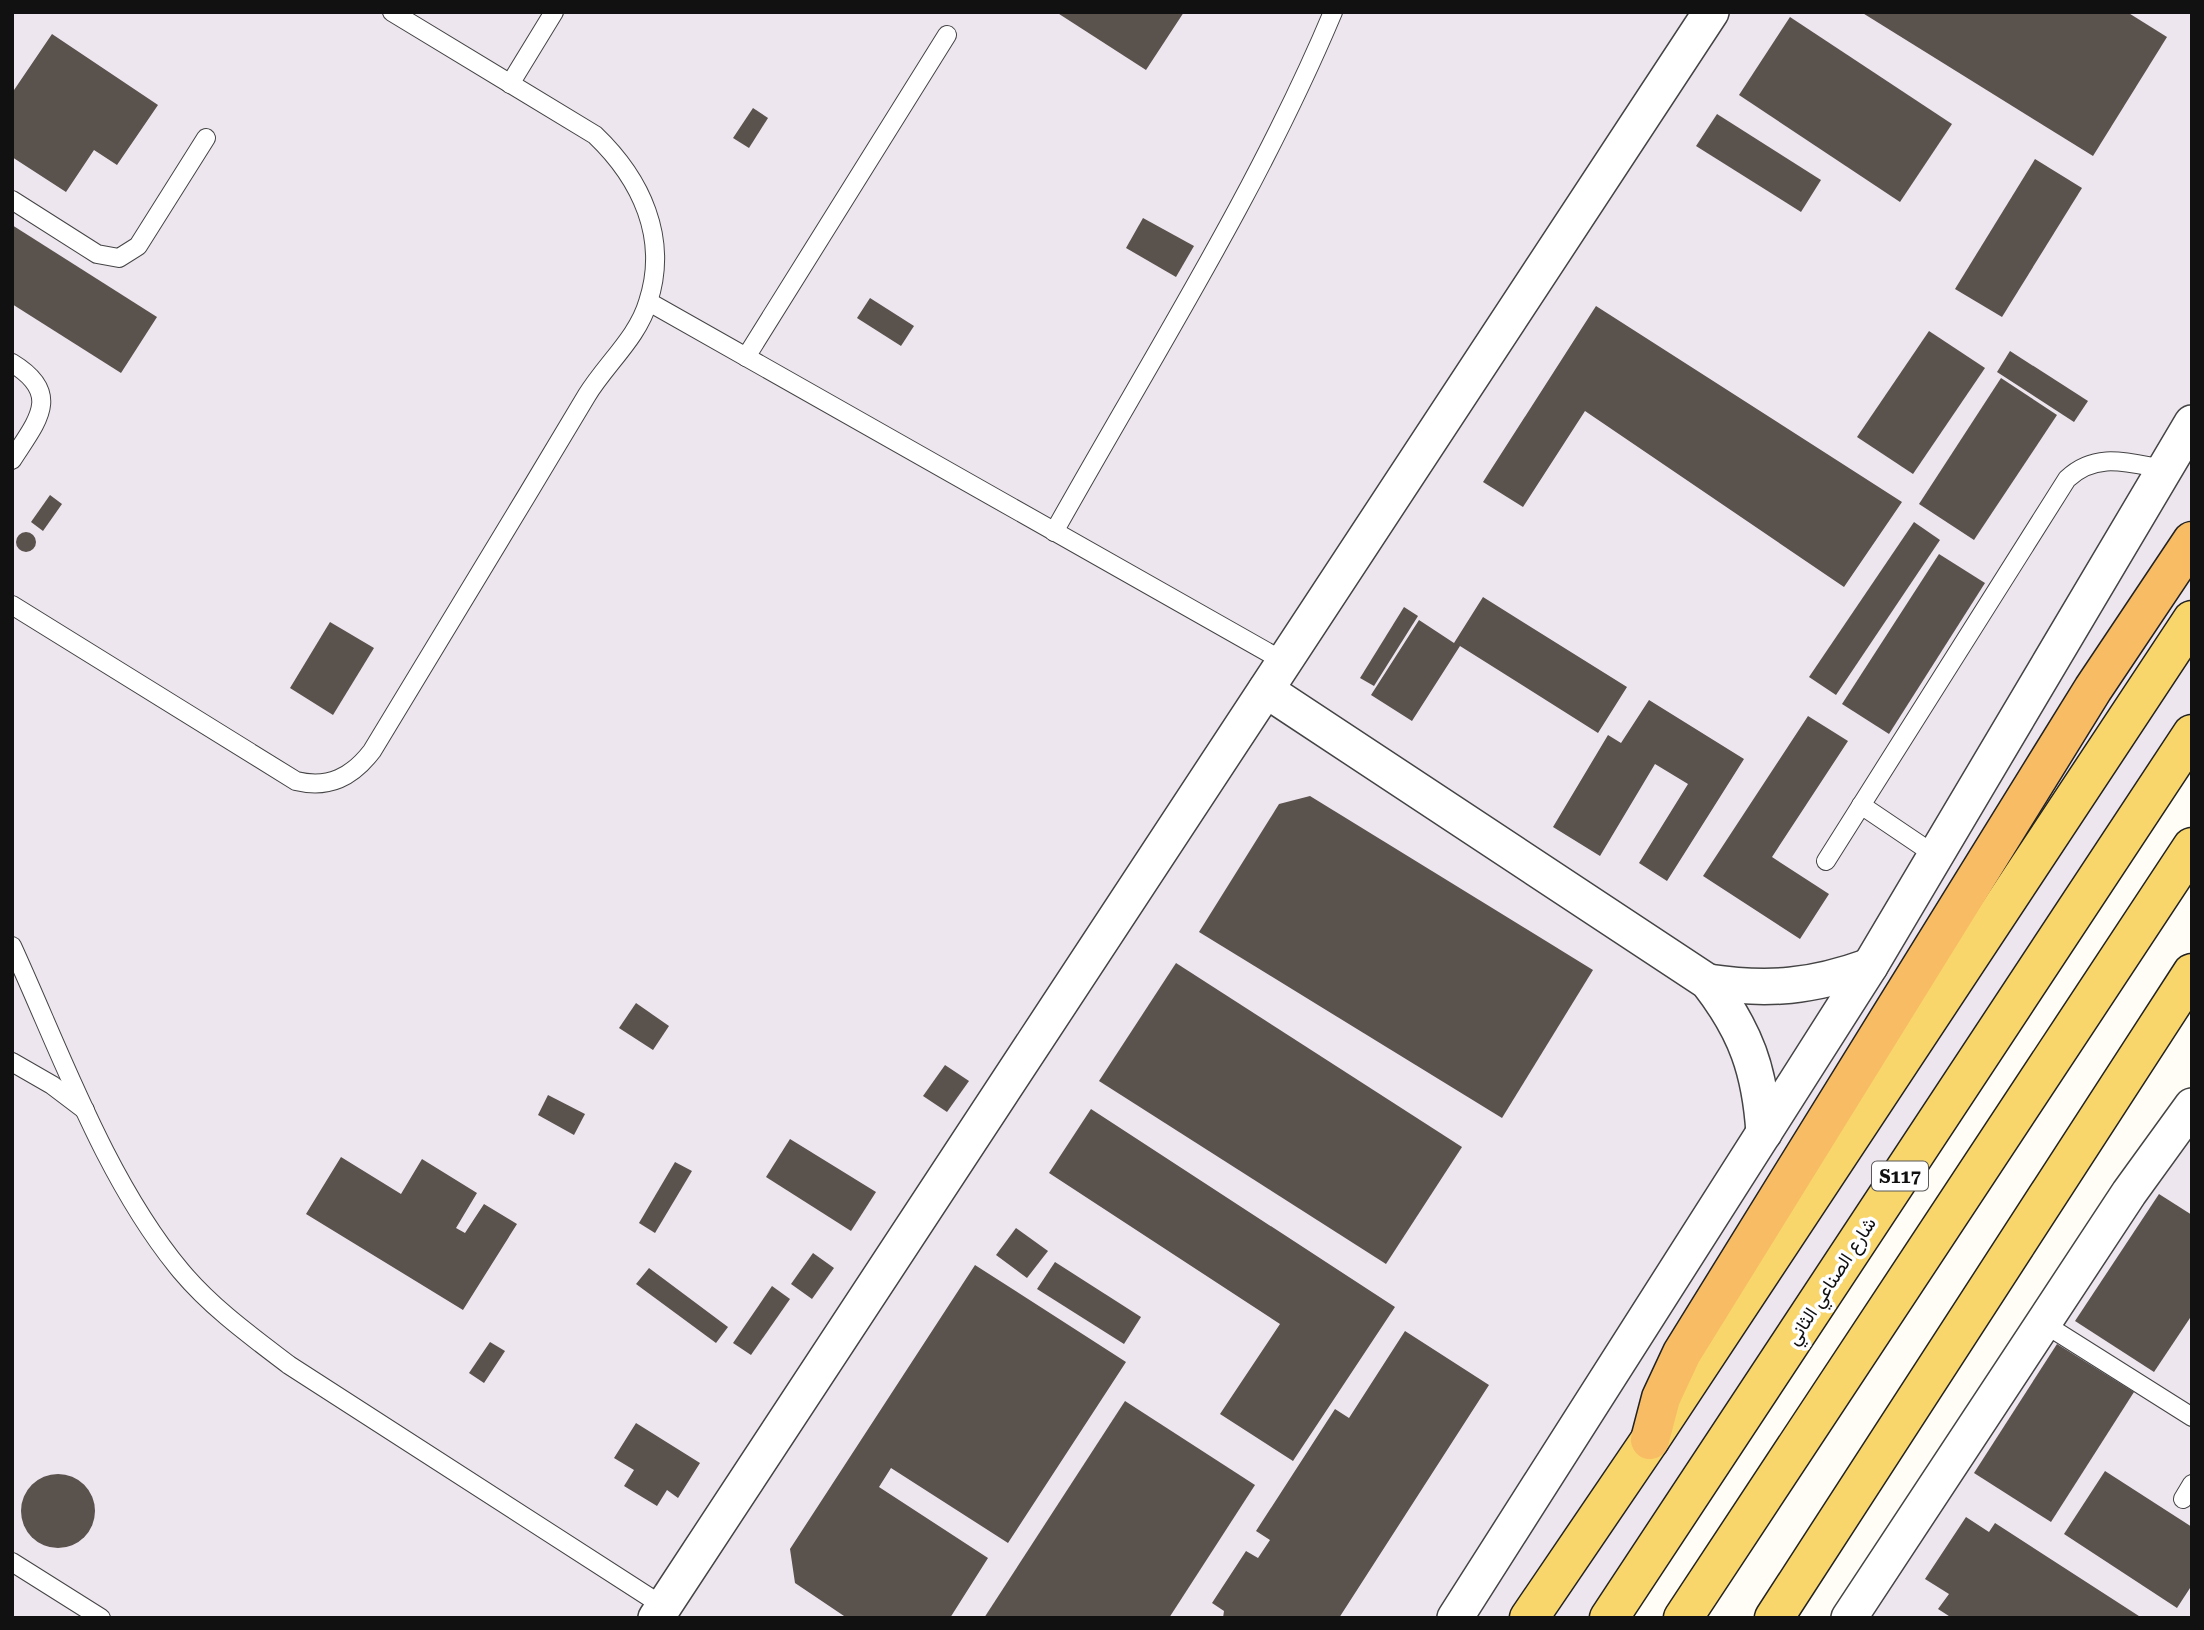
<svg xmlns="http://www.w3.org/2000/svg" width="2204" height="1630" font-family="'Roboto Serif',Vazirmatn,serif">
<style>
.industrial{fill:#eee6ef}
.building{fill:#5a524d}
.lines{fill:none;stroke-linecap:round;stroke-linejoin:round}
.service-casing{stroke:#444;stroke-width:20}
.minor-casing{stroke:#444;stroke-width:38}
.primary-casing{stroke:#222;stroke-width:41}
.trunk-casing{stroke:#222;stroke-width:41}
.service{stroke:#fff;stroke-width:18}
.minor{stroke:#fff;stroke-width:35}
.primary{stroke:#f9d66b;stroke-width:38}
.trunk{stroke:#f7bc64;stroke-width:38}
.labels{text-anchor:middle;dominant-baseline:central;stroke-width:7;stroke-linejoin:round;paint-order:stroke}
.shield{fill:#fff;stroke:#585858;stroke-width:2}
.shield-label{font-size:18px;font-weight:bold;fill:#111}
.street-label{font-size:19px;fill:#111;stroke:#fff}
</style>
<rect width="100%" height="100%" fill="#fffdf5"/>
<!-- industrial -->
<g class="industrial">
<polygon points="12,12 2192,12 2192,748 1631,1618 12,1618"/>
<polygon points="2192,1107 2192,1618 1832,1618"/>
</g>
<!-- building -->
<g class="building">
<polygon points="1056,12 1184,12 1146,70"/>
<polygon points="1861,12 2127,12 2167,37 2093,156"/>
<polygon points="1790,17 1952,124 1900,202 1739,95"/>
<polygon points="52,34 158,105 117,165 94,150 66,192 12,157 12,93"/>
<polygon points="753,108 768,118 749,148 733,138"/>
<polygon points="1717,114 1821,180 1801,212 1696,146"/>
<polygon points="2035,159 2082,188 2002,317 1955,289"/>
<polygon points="1143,218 1194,246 1176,277 1126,248"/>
<polygon points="12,225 157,317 121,373 12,304"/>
<polygon points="870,298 914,326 901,346 857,318"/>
<polygon points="1596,306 1902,502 1844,587 1585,411 1523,507 1483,482"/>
<polygon points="1929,331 1985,368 1913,474 1857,437"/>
<polygon points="2010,351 2088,401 2074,422 1997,372"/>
<polygon points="2001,378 2057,415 1974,540 1919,504"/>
<polygon points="50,495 62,504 43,531 31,522"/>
<polygon points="1914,522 1940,540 1836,695 1809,677"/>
<circle cx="26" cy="542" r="10"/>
<polygon points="1939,554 1985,583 1889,734 1842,704"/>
<polygon points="1483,597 1627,687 1598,733 1460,646 1412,721 1371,695 1419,620 1454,643"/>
<polygon points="1404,607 1418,616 1374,686 1360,678"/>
<polygon points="330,622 374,648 333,715 290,688"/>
<polygon points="1649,700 1744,759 1667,881 1639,863 1688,784 1655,764 1600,856 1553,827 1608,735 1621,743"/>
<polygon points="1808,716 1848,741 1772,857 1829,894 1800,939 1703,876"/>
<polygon points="1310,796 1593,970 1502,1118 1199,932 1279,804"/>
<polygon points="1176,963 1462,1147 1386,1264 1099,1081"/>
<polygon points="636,1003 669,1026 653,1050 619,1028"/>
<polygon points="945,1065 969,1081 947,1112 923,1096"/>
<polygon points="548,1095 585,1114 574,1135 538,1115"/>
<polygon points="1091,1109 1395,1307 1293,1461 1220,1414 1280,1324 1049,1173"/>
<polygon points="790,1139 876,1192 851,1231 766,1177"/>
<polygon points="341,1157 401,1194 422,1159 477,1193 456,1228 465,1233 484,1204 517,1224 463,1310 306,1214"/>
<polygon points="675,1162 692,1171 655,1233 639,1223"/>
<polygon points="2159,1194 2192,1215 2192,1315 2154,1372 2075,1321"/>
<polygon points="1016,1228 1048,1251 1027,1278 996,1255"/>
<polygon points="813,1253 834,1268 812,1299 791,1284"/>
<polygon points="1055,1262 1141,1317 1124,1344 1037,1289"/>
<polygon points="975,1265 1126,1362 1008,1543 891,1468 879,1487 988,1558 950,1618 847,1618 795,1583 790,1549"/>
<polygon points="649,1268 728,1327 716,1343 636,1284"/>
<polygon points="772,1286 790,1299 751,1355 733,1343"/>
<polygon points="1405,1331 1489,1385 1339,1618 1223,1618 1224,1611 1212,1603 1246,1551 1258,1558 1270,1540 1256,1531 1335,1409 1349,1418"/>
<polygon points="490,1342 505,1351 484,1383 469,1373"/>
<polygon points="2057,1344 2134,1392 2051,1522 1974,1473"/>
<polygon points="1125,1401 1255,1485 1169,1618 984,1618"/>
<polygon points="636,1423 700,1463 678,1498 667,1490 657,1506 624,1486 634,1470 614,1458"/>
<polygon points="2105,1471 2192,1527 2192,1585 2177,1608 2064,1534"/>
<circle cx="58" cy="1511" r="37"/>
<polygon points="1966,1517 1989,1532 1995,1523 2142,1618 1952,1618 1938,1609 1949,1594 1925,1579"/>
</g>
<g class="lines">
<defs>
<g id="service">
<polyline points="510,84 554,12"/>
<polyline points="12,200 97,254 119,258 138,246 206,138"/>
<polyline points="649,302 1285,662"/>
<polyline points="746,357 947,35"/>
<path d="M12,363c51,31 25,58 0,97"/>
<path d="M1054,532c95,-170 204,-341 279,-520"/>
<path d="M12,605l284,176c33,8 56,-4 76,-30 72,-119 144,-237 215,-356 19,-31 51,-58 61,-93 21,-64 -7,-123 -53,-167l-203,-123"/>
<polyline points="1861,805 1935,855"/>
<path d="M1826,861l241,-382c29,-28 62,-16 97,-10"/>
<path d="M12,946c49,107 94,235 169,325 31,37 70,65 108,94l374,241"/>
<polyline points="12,1062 52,1085 85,1110"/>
<polyline points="2043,1323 2192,1417"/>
<polyline points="2183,1499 2192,1484"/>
<polyline points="12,1562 101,1618"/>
</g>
<g id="minor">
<path d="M1266,690l442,292c38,49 52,89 56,151"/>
<path d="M1708,982c61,9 104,5 162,-16"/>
<polyline points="656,1618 1711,12"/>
<polyline points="1455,1618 1870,966 2192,423"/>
<polyline points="1849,1618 2129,1193 2192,1106"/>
</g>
<g id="primary">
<polyline points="1529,1618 1650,1440 2192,620"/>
<polyline points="1609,1618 2192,734"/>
<polyline points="1683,1618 2192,847"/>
<polyline points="1774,1618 2192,973"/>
</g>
<polyline id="trunk" points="1650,1440 1661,1398 1682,1353 2093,689 2192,541"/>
</defs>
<!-- service casing -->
<use href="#service" class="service-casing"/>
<!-- minor casing -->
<use href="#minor" class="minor-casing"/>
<!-- primary casing -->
<use href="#primary" class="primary-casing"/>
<!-- trunk casing -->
<use href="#trunk" class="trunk-casing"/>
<!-- service -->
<use href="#service" class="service"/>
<!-- minor -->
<use href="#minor" class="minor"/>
<!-- primary -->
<use href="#primary" class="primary"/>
<!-- trunk -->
<use href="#trunk" class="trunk"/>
</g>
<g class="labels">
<!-- shield labels -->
<rect class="shield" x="1872" y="1161.5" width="56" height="29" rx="5"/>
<g class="shield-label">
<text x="1900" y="1176">S117</text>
</g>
<!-- street labels -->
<g class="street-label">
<text transform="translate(1831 1281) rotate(-57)">شارع الصناعي الثاني</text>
</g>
</g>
<!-- border -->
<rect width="2204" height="1630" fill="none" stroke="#111111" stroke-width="28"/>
</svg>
